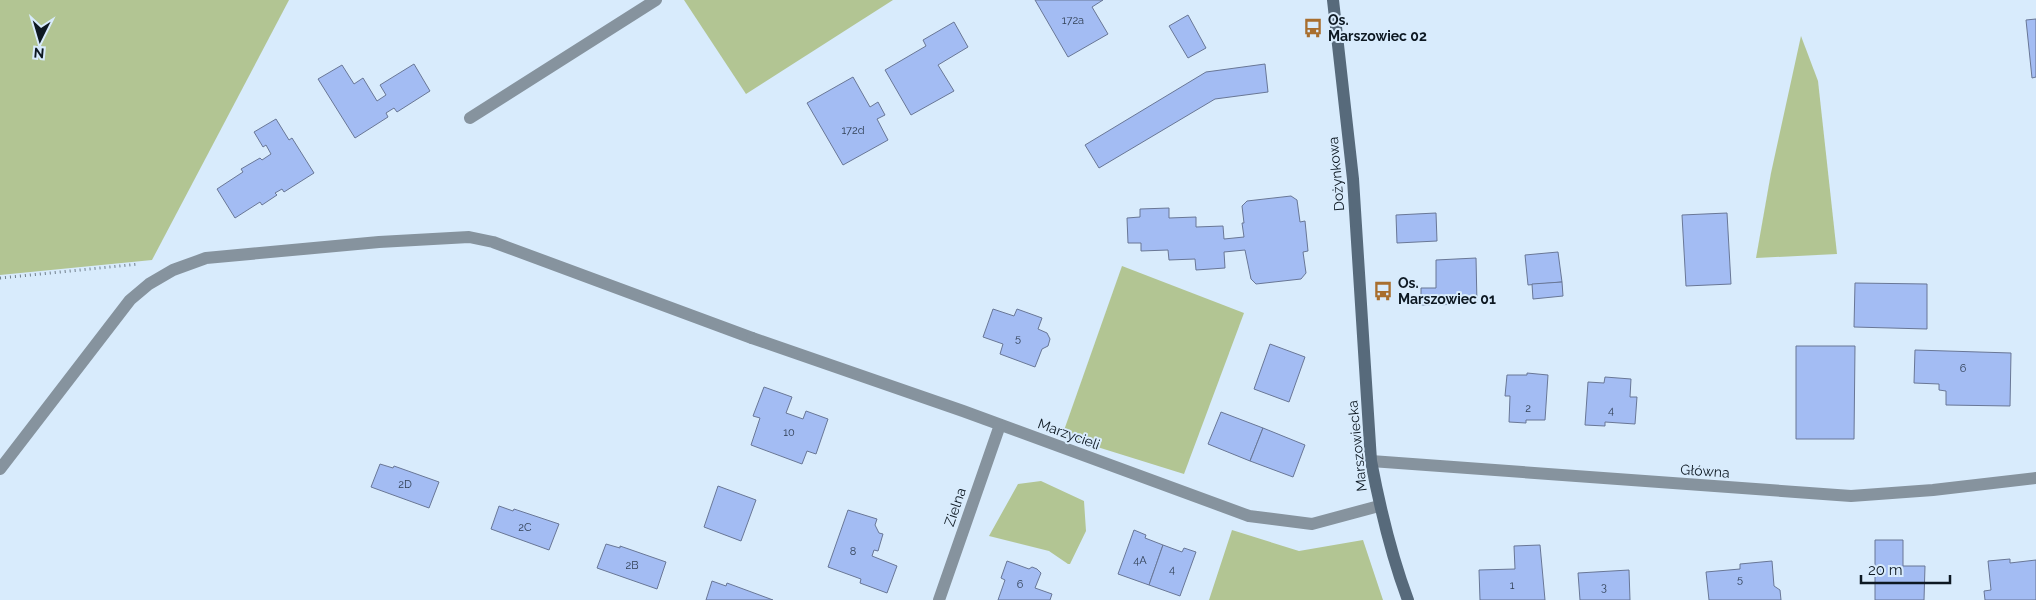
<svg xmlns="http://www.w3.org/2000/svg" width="2036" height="600" font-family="Raleway,sans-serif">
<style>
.green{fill:#b2c593}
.building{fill:#a3bcf3;stroke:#697796}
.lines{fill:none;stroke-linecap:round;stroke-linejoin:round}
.path{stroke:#707f8c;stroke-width:3;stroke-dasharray:1 4;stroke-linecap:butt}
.lane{stroke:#86939e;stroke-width:12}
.street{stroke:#86939e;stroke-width:12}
.secondary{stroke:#576a7b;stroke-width:12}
.labels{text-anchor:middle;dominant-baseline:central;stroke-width:4;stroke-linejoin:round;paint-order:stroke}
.number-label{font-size:11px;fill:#324156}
.poi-label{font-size:14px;font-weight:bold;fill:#0d1822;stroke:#d8ebfc;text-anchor:start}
.street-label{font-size:14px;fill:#0d1822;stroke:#d8ebfc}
</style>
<rect width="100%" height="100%" fill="#d8ebfc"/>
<!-- green -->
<g class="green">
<polygon points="0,0 289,0 152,260 0,275"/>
<polygon points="684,0 893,0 746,94"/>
<polygon points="1801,36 1818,81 1837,254 1756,258 1771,173"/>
<polygon points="1122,266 1244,313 1184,474 1062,436"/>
<polygon points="1041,481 1084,501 1086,531 1070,564 1068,564 1049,551 989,536 1018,484"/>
<polygon points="1232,530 1299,551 1363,540 1383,600 1209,600"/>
</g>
<!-- building -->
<g class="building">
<polygon points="1035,0 1103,0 1092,7 1108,34 1068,57"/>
<polygon points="1188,15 1206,48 1188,58 1169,26"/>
<polygon points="2036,19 2036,77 2032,78 2026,20"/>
<polygon points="954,22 968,47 938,65 954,91 911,115 885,70 926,46 923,40"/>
<polygon points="414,64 430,91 397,112 394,108 386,113 388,117 355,138 318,79 342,65 354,84 363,78 377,101 386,95 380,85"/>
<polygon points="1265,64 1268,92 1215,99 1099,168 1085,145 1206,72"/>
<polygon points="853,77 870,107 878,102 885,115 877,119 888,140 843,165 807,103"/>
<polygon points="276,119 289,140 292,138 314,173 284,192 282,189 275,193 277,195 262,205 260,202 235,218 217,189 243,172 241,169 260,158 262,160 271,154 266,145 263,147 254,132"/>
<polygon points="1291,196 1297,200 1300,222 1305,221 1308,251 1303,252 1306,273 1301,279 1256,284 1251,279 1245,250 1224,252 1225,268 1196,270 1195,259 1169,260 1168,250 1141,251 1141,243 1128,243 1127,218 1140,217 1140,209 1169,208 1169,218 1196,217 1196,227 1223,226 1224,239 1244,237 1242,223 1244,223 1242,206 1247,201"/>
<polygon points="1436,213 1437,241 1397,243 1396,215"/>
<polygon points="1727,213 1731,284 1686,286 1682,215"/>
<polygon points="1558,252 1562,282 1528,285 1525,255"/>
<polygon points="1476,258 1477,304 1421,305 1421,288 1436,288 1436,260"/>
<polygon points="1562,282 1563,296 1533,299 1532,284"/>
<polygon points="1855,283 1927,284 1927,329 1854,327"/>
<polygon points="993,309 1014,316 1017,309 1042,318 1038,329 1047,333 1050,339 1048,346 1042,349 1035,367 1000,354 1003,344 983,337"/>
<polygon points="1270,344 1305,357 1289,402 1254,389"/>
<polygon points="1796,346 1855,346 1854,439 1796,439"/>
<polygon points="1915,350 2011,353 2010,406 1946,405 1946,391 1939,390 1939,384 1914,383"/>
<polygon points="1527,373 1548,375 1545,420 1526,420 1526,423 1509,422 1510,396 1505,396 1507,375 1527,375"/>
<polygon points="1605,377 1631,379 1630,397 1637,397 1635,424 1605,422 1605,426 1585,425 1588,382 1604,383"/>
<polygon points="764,387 792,397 786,413 803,419 806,411 828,419 816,454 807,451 802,464 751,445 760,418 753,416"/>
<polygon points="1221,412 1263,428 1250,461 1208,444"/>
<polygon points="1263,428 1305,445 1293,477 1250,461"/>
<polygon points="380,464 393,468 394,466 439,482 429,508 371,487"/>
<polygon points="718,486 756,500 741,541 704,527"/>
<polygon points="499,506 513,511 514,509 559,524 549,550 491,529"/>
<polygon points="848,510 877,519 875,525 879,533 883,534 878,551 874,550 872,556 897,566 887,593 860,583 861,579 828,567"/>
<polygon points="1134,530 1146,535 1145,538 1163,545 1149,585 1118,574"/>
<polygon points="1875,540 1903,540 1903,566 1925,566 1924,600 1875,600"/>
<polygon points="606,544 620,548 620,546 666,562 657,589 597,568"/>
<polygon points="1163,545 1182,552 1184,548 1196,552 1180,596 1149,585"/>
<polygon points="1540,545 1545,600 1480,600 1479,570 1515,569 1514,546"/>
<polygon points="2010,559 2010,563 2036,560 2036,600 1985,600 1984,591 1991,590 1988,561"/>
<polygon points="1007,561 1029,569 1032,567 1037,569 1041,573 1035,588 1052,594 1050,600 998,600 1005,580 1001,578"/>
<polygon points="1772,561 1774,586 1780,590 1781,600 1709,600 1706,572 1740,569 1740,564"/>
<polygon points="1629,570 1630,600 1580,600 1578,573"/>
<polygon points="712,581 726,586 727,583 773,600 706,600"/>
</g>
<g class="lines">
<!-- path -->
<polyline class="path" points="0,278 139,264"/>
<!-- lane -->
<g class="lane">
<polyline points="470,118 656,0"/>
<polyline points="0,469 130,300 149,284 173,270 206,258 379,242 469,237 493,242 752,338"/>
</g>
<!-- street -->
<g class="street">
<polyline points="752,338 963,411 1249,516 1312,524 1379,506"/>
<polyline points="1371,461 1851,496 1933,490 2036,478"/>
<polyline points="939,600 1000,425"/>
</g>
<!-- secondary -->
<path class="secondary" d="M1333,0l20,179 18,282c9,47 20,94 37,139"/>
</g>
<!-- icons -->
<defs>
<symbol id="bus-bare" viewBox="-9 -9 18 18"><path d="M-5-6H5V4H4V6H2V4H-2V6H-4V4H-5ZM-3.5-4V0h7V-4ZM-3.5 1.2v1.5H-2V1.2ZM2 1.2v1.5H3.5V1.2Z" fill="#a86e2e" stroke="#d8ebfc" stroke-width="2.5" paint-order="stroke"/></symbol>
</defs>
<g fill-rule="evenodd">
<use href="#bus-bare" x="1299" y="14" width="28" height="28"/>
<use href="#bus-bare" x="1369" y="277" width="28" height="28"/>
</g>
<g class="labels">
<!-- number labels -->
<g class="number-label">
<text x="1073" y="20">172a</text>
<text x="853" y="130">172d</text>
<text x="1018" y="338">5</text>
<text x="1963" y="368">6</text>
<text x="1528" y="408">2</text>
<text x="1611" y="410">4</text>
<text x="789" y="432">10</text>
<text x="405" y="484">2D</text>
<text x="525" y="527">2C</text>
<text x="853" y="551">8</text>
<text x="1140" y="560">4A</text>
<text x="632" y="565">2B</text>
<text x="1172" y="569">4</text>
<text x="1740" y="579">5</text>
<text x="1020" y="584">6</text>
<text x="1512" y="585">1</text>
<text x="1604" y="587">3</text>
</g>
<!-- poi labels -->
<g class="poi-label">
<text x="1328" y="20">Os.<tspan x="1328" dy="16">Marszowiec 02</tspan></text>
<text x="1398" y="283">Os.<tspan x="1398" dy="16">Marszowiec 01</tspan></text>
</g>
<!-- street labels -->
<g class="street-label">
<text transform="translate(1336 174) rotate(-95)">Dożynkowa</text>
<text transform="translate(1069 434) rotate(20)">Marzycieli</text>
<text transform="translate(1357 446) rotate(-96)">Marszowiecka</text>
<text transform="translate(1705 471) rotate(4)">Główna</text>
<text transform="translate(955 507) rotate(-71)">Zielna</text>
</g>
</g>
<!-- north arrow -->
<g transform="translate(40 40) rotate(185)" stroke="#d8ebfc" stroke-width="4" paint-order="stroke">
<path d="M0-4L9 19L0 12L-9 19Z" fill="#0d1822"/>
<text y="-8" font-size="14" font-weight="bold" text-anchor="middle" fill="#0d1822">N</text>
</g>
<!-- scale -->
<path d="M1861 575v8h89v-8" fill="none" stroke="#0d1822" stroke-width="2.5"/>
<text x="1868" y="575" font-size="15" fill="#0d1822" stroke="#d8ebfc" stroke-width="4" paint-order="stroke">20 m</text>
</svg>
